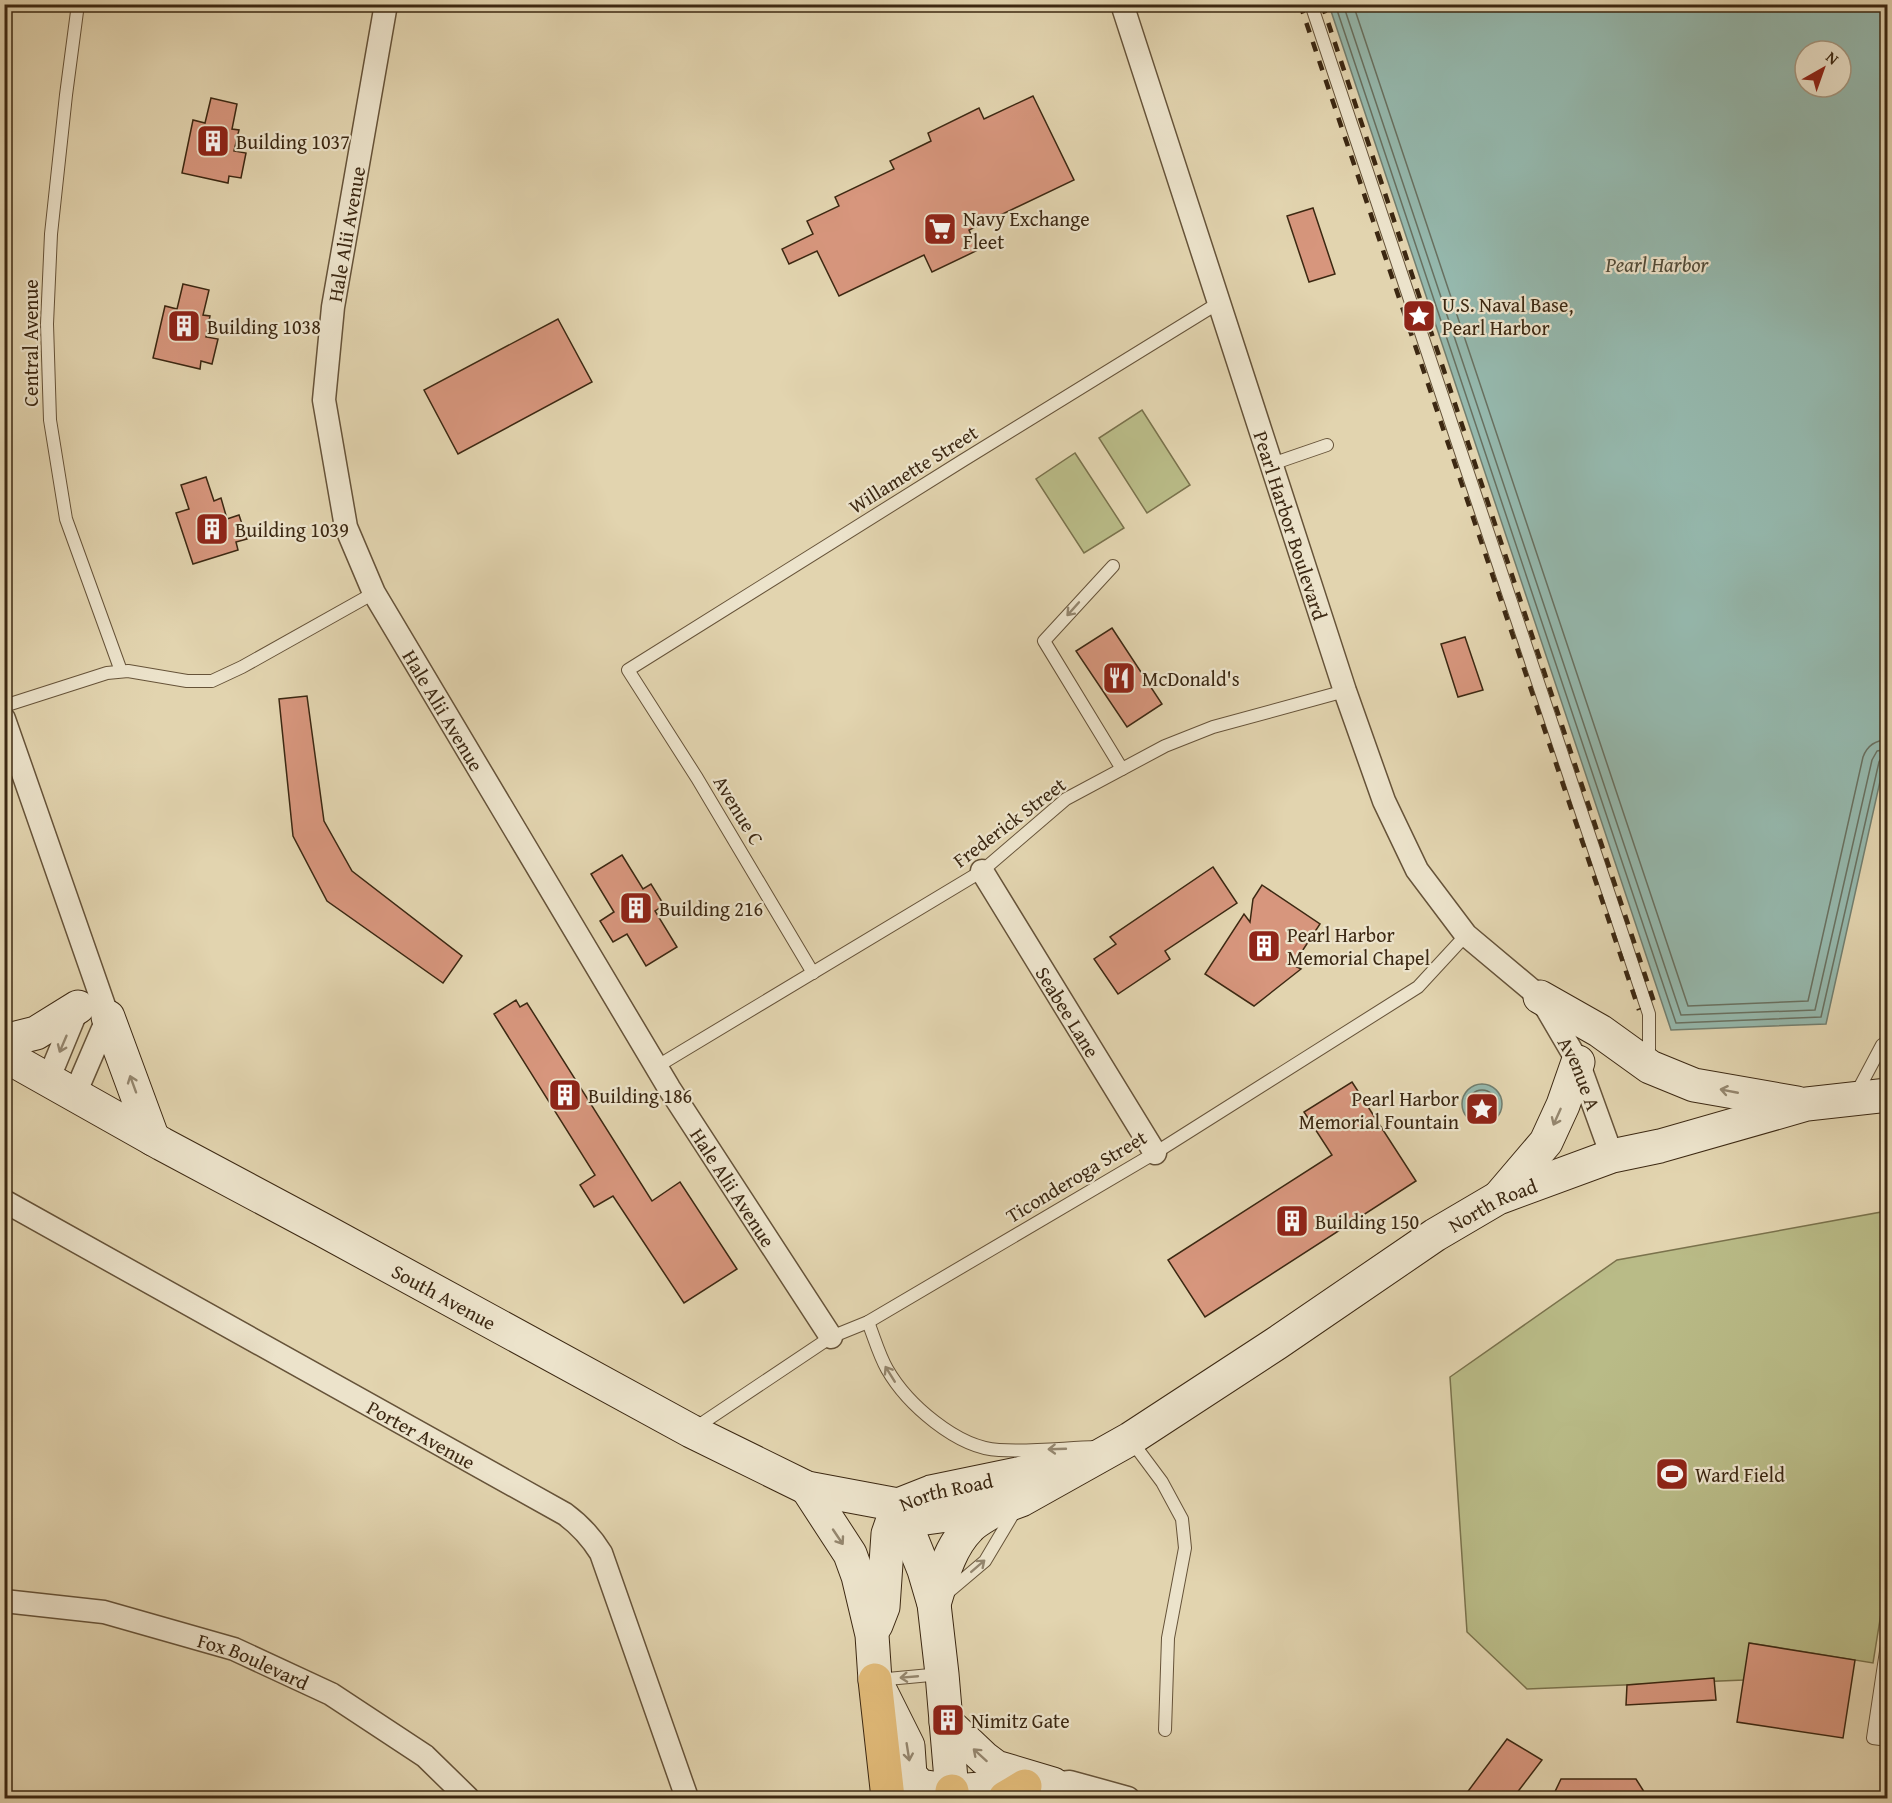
<svg xmlns="http://www.w3.org/2000/svg" width="1892" height="1803" font-family="'Gentium Book Plus',serif">
<style>
.green{fill:#b9bb87;stroke:#7a724c;stroke-width:1.5}
.water{fill:#95b8ad;stroke:#717e6f;stroke-width:1.5;fill-rule:evenodd}
.lines{fill:none;stroke-linecap:round;stroke-linejoin:round}
.shore{stroke:#687060;stroke-width:1.5}
.building{fill:#d7967d;stroke:#3c2812;stroke-width:1.5}
.lane-casing{stroke:#665339;stroke-width:14}
.street-casing{stroke:#665339;stroke-width:25}
.secondary-casing{stroke:#3c2812;stroke-width:35}
.primary-casing{stroke:#3c2812;stroke-width:35}
.lane{stroke:#ece3cb;stroke-width:12}
.street{stroke:#ece3cb;stroke-width:22}
.secondary{stroke:#ece3cb;stroke-width:33}
.primary{stroke:#e1ba78;stroke-width:33}
.rail{stroke:#3c2812;stroke-width:4.5;stroke-dasharray:10 10;stroke-linecap:butt}
.oneway{stroke:#94866e}
.labels{text-anchor:middle;dominant-baseline:central;stroke-width:4.5;stroke-linejoin:round;paint-order:stroke}
.poi-label{font-size:20px;fill:#3c2812;stroke:#ece3cb;text-anchor:start}
.street-label{font-size:20px;fill:#3c2812;stroke:#ece3cb}
.water-label{font-size:21px;font-style:italic;fill:#524c39;stroke:#ece3cb}
</style>
<rect width="100%" height="100%" fill="#e2d4af"/>
<filter id="stains"><feTurbulence type="fractalNoise" baseFrequency=".00333" numOctaves="4"/><feColorMatrix values="0 0 0 0 .2 0 0 0 0 .09 0 0 0 0 .02 0 0 0 .5 -.17"/></filter>
<radialGradient id="worn" r=".72"><stop offset=".6" stop-color="#630" stop-opacity="0"/><stop offset="1" stop-color="#630" stop-opacity=".3"/></radialGradient>
<!-- green -->
<g class="green">
<polygon points="1142,410 1190,485 1147,513 1099,438"/>
<polygon points="1075,453 1124,528 1084,553 1036,479"/>
<polygon points="1887,1211 1888,1570 1873,1663 1750,1643 1744,1680 1527,1689 1467,1632 1450,1377 1617,1260"/>
</g>
<!-- water -->
<g class="water">
<path d="M1329,5h558v745l-61,274 -155,6zM1805,51h36v36h-36z"/>
<circle cx="1482" cy="1104" r="20"/>
</g>
<g class="lines">
<!-- shore -->
<g class="shore">
<polyline points="1335,4 1676,1023 1821,1017 1879,762 1882,757 1888,756"/>
<polyline points="1343,4 1681,1015 1815,1010 1872,760 1877,751 1888,749"/>
<path d="M1353,4l335,1002 120,-5 55,-244c4,-11 12,-17 25,-17"/>
<circle cx="1482" cy="1104" r="14"/>
</g>
</g>
<!-- building -->
<g class="building">
<polygon points="1033,96 1074,180 969,230 978,250 932,272 924,255 839,296 817,251 789,264 782,249 813,234 807,221 839,206 835,197 894,169 890,161 931,141 928,133 979,108 984,119"/>
<polygon points="211,98 237,104 232,129 239,130 234,151 246,153 241,178 229,176 228,183 182,173 193,120 205,123"/>
<polygon points="1313,208 1335,274 1309,282 1287,216"/>
<polygon points="183,284 209,290 203,315 210,316 206,337 218,339 212,364 201,361 200,369 153,358 165,306 177,309"/>
<polygon points="558,319 592,382 458,454 424,390"/>
<polygon points="206,477 214,501 221,498 227,519 239,515 247,539 236,542 238,550 193,564 176,513 189,509 181,485"/>
<polygon points="1112,628 1162,704 1127,727 1076,651"/>
<polygon points="1465,637 1483,690 1458,697 1441,644"/>
<polygon points="307,696 324,821 352,871 462,956 443,983 327,901 293,836 279,699"/>
<polygon points="622,855 643,889 651,884 664,905 655,911 677,947 646,966 627,934 613,942 600,921 614,912 591,874"/>
<polygon points="1213,867 1237,903 1165,951 1170,959 1118,994 1094,959 1116,944 1110,937"/>
<polygon points="1262,885 1320,924 1293,965 1301,969 1254,1006 1205,974 1244,914 1250,922 1253,899"/>
<polygon points="516,1000 520,1007 527,1003 652,1201 680,1182 737,1269 684,1303 613,1196 594,1207 580,1185 595,1175 494,1014"/>
<polygon points="1352,1082 1416,1181 1205,1317 1168,1260 1332,1155 1304,1112"/>
<polygon points="1749,1643 1855,1660 1843,1738 1737,1722"/>
<polygon points="1714,1678 1716,1700 1626,1705 1627,1685"/>
<polygon points="1507,1739 1542,1760 1513,1798 1463,1798"/>
<polygon points="1561,1779 1636,1779 1648,1798 1552,1798"/>
</g>
<g class="lines">
<defs>
<g id="lane">
<polyline points="78,4 66,95 51,234 47,324 50,420 66,519 121,671"/>
<polyline points="1311,4 1649,1014 1649,1060"/>
<polyline points="1272,464 1327,445"/>
<polyline points="1113,566 1044,641 1122,769"/>
<polyline points="4,706 107,673 128,671 187,681 212,681 242,667 374,593"/>
<polyline points="813,973 697,778 628,670 962,461 1220,302"/>
<polyline points="656,1067 982,871 1066,799 1165,746 1213,727 1345,691"/>
<polyline points="1856,1094 1882,1045 1888,1041"/>
<path d="M868,1322c6,15 11,33 19,47 20,35 70,79 112,81 32,2 65,-2 97,-3"/>
<polyline points="695,1428 831,1337 868,1322 1155,1153 1418,987 1466,935"/>
<polyline points="1130,1439 1162,1482 1182,1519 1185,1548 1168,1638 1165,1730"/>
<polyline points="946,1594 985,1561 1016,1509"/>
<polyline points="1888,1638 1873,1738 1888,1740"/>
<polyline points="877,1680 941,1674"/>
</g>
<g id="street">
<path id="s1" d="M386,4l-53,303 -9,93 22,127 28,66 295,495 162,249"/>
<path id="s2" d="M1122,4l223,687 39,110 33,69 49,65 74,62 38,65 34,94"/>
<polyline points="4,719 108,1017 74,1096"/>
<path id="s3" d="M982,871l173,282"/>
<polyline points="48,1080 79,1005"/>
<path id="s4" d="M4,1201l561,313c15,11 26,23 36,39l86,245"/>
<path id="s5" d="M4,1601l100,11 130,37 97,45 94,62 43,42"/>
<polyline points="1038,1785 1070,1782 1128,1798"/>
</g>
<g id="secondary">
<polyline points="1540,997 1600,1031 1650,1067 1694,1085 1797,1103"/>
<polyline points="108,1017 153,1139"/>
<polyline points="4,1041 36,1033 78,1007"/>
<path id="s6" d="M4,1055l158,89 161,86 368,201 116,57 91,17 28,13 73,-10 22,-8 109,-61 147,-96 158,-108 63,-37 114,-42 48,-10 147,-42 81,-9"/>
<polyline points="1500,1196 1546,1142 1563,1105 1578,1062"/>
<polyline points="807,1488 850,1554 858,1576 872,1635 875,1680 908,1746 910,1775 920,1786 952,1791 1025,1786"/>
<polyline points="898,1505 924,1570 934,1604 942,1674 952,1791"/>
<path id="s7" d="M898,1505l33,-13 87,-18 47,-13"/>
<path d="M934,1604c8,-26 15,-56 35,-76 7,-8 19,-13 27,-19"/>
<polyline points="876,1625 883,1607 888,1534 898,1505"/>
<polyline points="946,1722 984,1758 996,1767 1053,1784"/>
</g>
<g id="primary">
<polyline points="875,1680 888,1798"/>
<polyline points="952,1791 953,1798"/>
<polyline points="1005,1798 1025,1786"/>
</g>
</defs>
<!-- lane casing -->
<use href="#lane" class="lane-casing"/>
<!-- street casing -->
<use href="#street" class="street-casing"/>
<!-- secondary casing -->
<use href="#secondary" class="secondary-casing"/>
<!-- primary casing -->
<use href="#primary" class="primary-casing"/>
<!-- lane -->
<use href="#lane" class="lane"/>
<!-- street -->
<use href="#street" class="street"/>
<!-- secondary -->
<use href="#secondary" class="secondary"/>
<!-- primary -->
<use href="#primary" class="primary"/>
<!-- rail -->
<g class="rail">
<polyline points="1300,4 1639,1010"/>
<polyline points="1322,4 1655,1005"/>
</g>
</g>
<!-- one-way arrows -->
<defs><path id="oneway-shaft" d="M-6 0H5M1.5-3L5.5 0L1.5 3" fill="none" stroke-width="1.6" stroke-linecap="round" stroke-linejoin="round" transform="scale(1.5)"/></defs>
<g class="oneway">
<use href="#oneway-shaft" transform="translate(1073 609) rotate(132)"/>
<use href="#oneway-shaft" transform="translate(63 1044) rotate(113)"/>
<use href="#oneway-shaft" transform="translate(133 1084) rotate(-110)"/>
<use href="#oneway-shaft" transform="translate(1729 1091) rotate(-169)"/>
<use href="#oneway-shaft" transform="translate(1557 1117) rotate(114)"/>
<use href="#oneway-shaft" transform="translate(890 1374) rotate(-122)"/>
<use href="#oneway-shaft" transform="translate(1057 1449) rotate(178)"/>
<use href="#oneway-shaft" transform="translate(838 1537) rotate(56)"/>
<use href="#oneway-shaft" transform="translate(978 1566) rotate(-41)"/>
<use href="#oneway-shaft" transform="translate(909 1677) rotate(175)"/>
<use href="#oneway-shaft" transform="translate(908 1752) rotate(81)"/>
<use href="#oneway-shaft" transform="translate(980 1755) rotate(-138)"/>
</g>
<!-- icons -->
<defs>
<symbol id="building-square" viewBox="-11 -11 22 22"><rect x="-9" y="-9" width="18" height="18" rx="4" fill="#8f2418" stroke="#ece3cb"/><path d="M-4-6H4V6H1V3H-1V6H-4ZM-2.5-4.3h1.7v1.8h-1.7ZM.8-4.3h1.7v1.8H.8ZM-2.5-1h1.7V.8h-1.7ZM.8-1h1.7V.8H.8Z" fill="#fff"/></symbol>
<symbol id="supermarket-square" viewBox="-11 -11 22 22"><rect x="-9" y="-9" width="18" height="18" rx="4" fill="#8f2418" stroke="#ece3cb"/><path d="M-6-5.5h2.5l.6 2H6L4.5 2H-2.5L-4.4-4H-6ZM-1.5 3.2a1.3 1.3 0 1 0 .1 0ZM3 3.2a1.3 1.3 0 1 0 .1 0Z" fill="#fff"/></symbol>
<symbol id="sight-square" viewBox="-11 -11 22 22"><rect x="-9" y="-9" width="18" height="18" rx="4" fill="#8f2418" stroke="#ece3cb"/><path d="M0-6L1.8-2.2L6-1.7L2.9 1.2L3.7 5.4L0 3.3L-3.7 5.4L-2.9 1.2L-6-1.7L-1.8-2.2Z" fill="#fff"/></symbol>
<symbol id="restaurant-square" viewBox="-11 -11 22 22"><rect x="-9" y="-9" width="18" height="18" rx="4" fill="#8f2418" stroke="#ece3cb"/><path d="M-5-6h1v4h1v-4h1v4h1v-4h1v5L-1.5 .5V6h-2V.5L-5-1ZM5-6V6H3V1.5H1.5Q1.5-4 5-6Z" fill="#fff"/></symbol>
<symbol id="stadium-square" viewBox="-11 -11 22 22"><rect x="-9" y="-9" width="18" height="18" rx="4" fill="#8f2418" stroke="#ece3cb"/><path d="M0-5a6.5 5 0 1 0 0 10a6.5 5 0 1 0 0-10ZM-3.5-1.8h7v3.6h-7Z" fill="#fff"/></symbol>
</defs>
<g fill-rule="evenodd">
<use href="#building-square" x="194" y="122" width="38" height="38"/>
<use href="#supermarket-square" x="921" y="210" width="38" height="38"/>
<use href="#sight-square" x="1400" y="297" width="38" height="38"/>
<use href="#building-square" x="165" y="307" width="38" height="38"/>
<use href="#building-square" x="193" y="510" width="38" height="38"/>
<use href="#restaurant-square" x="1100" y="659" width="38" height="38"/>
<use href="#building-square" x="617" y="889" width="38" height="38"/>
<use href="#building-square" x="1245" y="927" width="38" height="38"/>
<use href="#building-square" x="546" y="1076" width="38" height="38"/>
<use href="#sight-square" x="1463" y="1090" width="38" height="38"/>
<use href="#building-square" x="1273" y="1202" width="38" height="38"/>
<use href="#stadium-square" x="1653" y="1455" width="38" height="38"/>
<use href="#building-square" x="929" y="1701" width="38" height="38"/>
</g>
<g class="labels">
<!-- poi labels -->
<g class="poi-label">
<text x="236" y="141">Building 1037</text>
<text x="963" y="218">Navy Exchange<tspan x="963" dy="23">Fleet</tspan></text>
<text x="1442" y="304">U.S. Naval Base,<tspan x="1442" dy="23">Pearl Harbor</tspan></text>
<text x="207" y="326">Building 1038</text>
<text x="235" y="529">Building 1039</text>
<text x="1142" y="678">McDonald's</text>
<text x="659" y="908">Building 216</text>
<text x="1287" y="934">Pearl Harbor<tspan x="1287" dy="23">Memorial Chapel</tspan></text>
<text x="588" y="1095">Building 186</text>
<text x="1459" y="1098" text-anchor="end">Pearl Harbor<tspan x="1459" dy="23">Memorial Fountain</tspan></text>
<text x="1315" y="1221">Building 150</text>
<text x="1695" y="1474">Ward Field</text>
<text x="971" y="1720">Nimitz Gate</text>
</g>
<!-- street labels -->
<g class="street-label">
<text transform="translate(346 234) rotate(-80)">Hale Alii Avenue</text>
<text transform="translate(30 343) rotate(-90)">Central Avenue</text>
<text transform="translate(913 469) rotate(-32)">Willamette Street</text>
<text stroke="none"><textPath href="#s2" startOffset="548">Pearl Harbor Boulevard</textPath></text>
<text stroke="none"><textPath href="#s1" startOffset="738">Hale Alii Avenue</textPath></text>
<text transform="translate(739 810) rotate(59)">Avenue C</text>
<text transform="translate(1009 822) rotate(-37)">Frederick Street</text>
<text stroke="none"><textPath href="#s3" startOffset="165">Seabee Lane</textPath></text>
<text stroke="none"><textPath href="#s2" startOffset="1180">Avenue A</textPath></text>
<text transform="translate(1076 1176) rotate(-31)">Ticonderoga Street</text>
<text stroke="none"><textPath href="#s1" startOffset="1296">Hale Alii Avenue</textPath></text>
<text stroke="none"><textPath href="#s6" startOffset="1690">North Road</textPath></text>
<text stroke="none"><textPath href="#s6" startOffset="502">South Avenue</textPath></text>
<text stroke="none"><textPath href="#s4" startOffset="478">Porter Avenue</textPath></text>
<text stroke="none"><textPath href="#s7" startOffset="50">North Road</textPath></text>
<text stroke="none"><textPath href="#s5" startOffset="258">Fox Boulevard</textPath></text>
</g>
<!-- water labels -->
<g class="water-label">
<text x="1657" y="264">Pearl Harbor</text>
</g>
</g>
<!-- margin -->
<rect width="1892" height="1803" fill="none" stroke="#e2d4af" stroke-width="24"/>
<rect x="6" y="6" width="1880" height="1791" fill="none" stroke="#3c2812" stroke-width="3"/>
<rect x="12" y="12" width="1868" height="1779" fill="none" stroke="#3c2812" stroke-width="1.5"/>
<!-- north arrow -->
<g transform="translate(1823 69) rotate(40)"><circle r="28" fill="#ece3cb" stroke="#a69881" stroke-width="1.5"/>
<path d="M0-4.5L10 22L0 15L-10 22Z" fill="#8f2418"/>
<text y="-9" font-size="16" font-weight="bold" text-anchor="middle" fill="#3c2812">N</text>
</g>
<rect width="100%" height="100%" filter="url(#stains)"/>
<rect width="100%" height="100%" fill="url(#worn)"/>
</svg>
